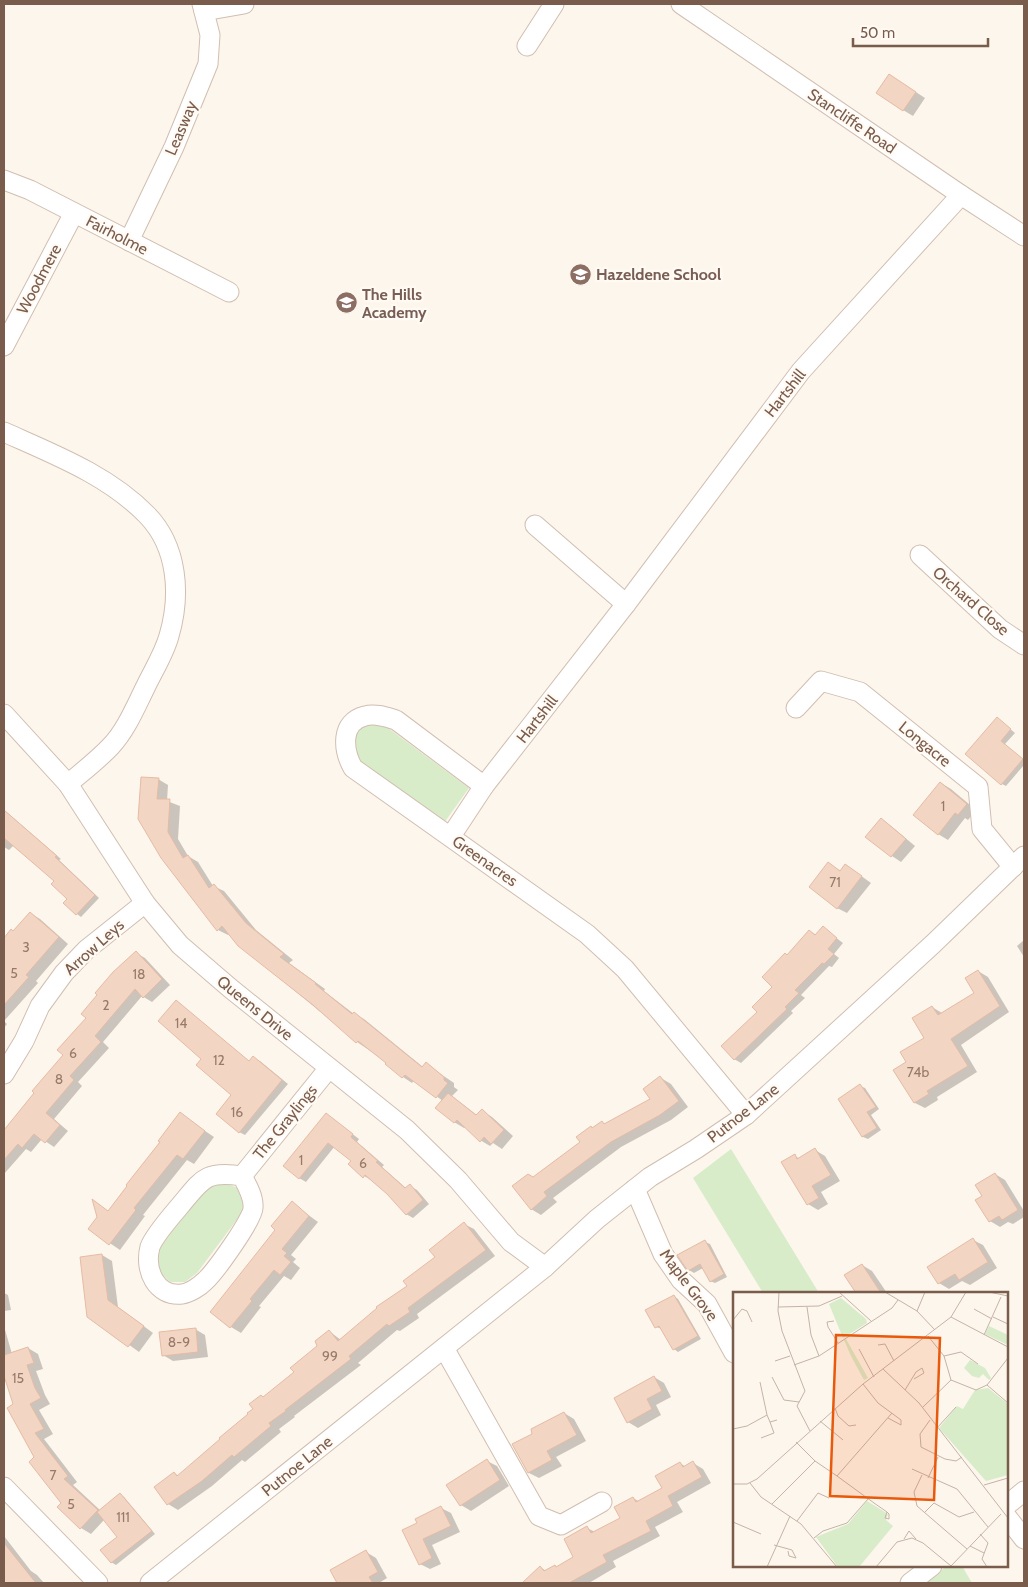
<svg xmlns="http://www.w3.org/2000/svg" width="1028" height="1587" font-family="Cabin,sans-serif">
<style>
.green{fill:#d8ecc9}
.shadow{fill:#0003}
.building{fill:#f3d5c3;stroke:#e6bba3}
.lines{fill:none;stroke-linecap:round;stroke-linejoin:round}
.minor-casing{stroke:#d1beb0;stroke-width:21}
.minor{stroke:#fff;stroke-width:19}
.labels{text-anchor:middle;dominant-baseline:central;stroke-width:4.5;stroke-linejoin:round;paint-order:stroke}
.number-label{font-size:14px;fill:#987a6a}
.street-label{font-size:16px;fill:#7a5c4d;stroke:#fffaf3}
.education-label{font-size:16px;font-weight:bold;fill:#785e54;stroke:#fffaf3;text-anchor:start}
.inset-road{fill:none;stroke:#c5b3a7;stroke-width:1}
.view{fill:#e8590c;fill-opacity:0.15;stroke:#e8590c;stroke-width:2.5}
.inset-edge{fill:none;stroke:#7a5c4d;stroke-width:2.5}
</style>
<rect width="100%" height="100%" fill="#fdf6ec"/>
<!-- green -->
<g class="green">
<polygon points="369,723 384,725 469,788 444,823 360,764 351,742 357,728"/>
<polygon points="731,1149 819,1293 763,1293 693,1178"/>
<polygon points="223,1182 240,1189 244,1210 197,1273 185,1282 170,1282 157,1270 160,1247 205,1188"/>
<polygon points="947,1566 962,1566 972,1583 924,1583"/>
</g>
<!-- shadow -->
<g class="shadow">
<polygon points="899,81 925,98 913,116 903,110"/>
<polygon points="997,718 1015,733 1005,744 1024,761 1024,765 1006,786 1002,784"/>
<polygon points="158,779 168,785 167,801 180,806 178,839 188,856 198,862 213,886 224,891 256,930 293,960 289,963 325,989 324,991 354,1014 364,1019 423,1067 426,1064 454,1083 454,1087 458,1090 452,1096 478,1116 482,1111 492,1117 513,1136 502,1149 493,1143 490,1146 480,1140 466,1127 464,1128 454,1122 443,1101 414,1080 412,1083 403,1077 387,1062 357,1042 239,945 230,934 228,935 218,930 140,819"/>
<polygon points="941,783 951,789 976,810 968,820 965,818 948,840 938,834"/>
<polygon points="4,810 61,859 59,860 99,898 81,917 77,914 69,899 56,881 14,845 9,850 4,847"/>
<polygon points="881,820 891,826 915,846 901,862 892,856 867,836"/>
<polygon points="829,864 841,871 846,865 871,883 847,913 837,908"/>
<polygon points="30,913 40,919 68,944 36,981 38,983 4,1021 7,1024 4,1028 4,971 18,955 4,942 4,939 11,931 13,932"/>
<polygon points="823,928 843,943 834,954 839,958 832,967 829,966 801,995 805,998 791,1011 793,1013 741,1063 734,1059 774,987 787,956 809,931 817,935"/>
<polygon points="1024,940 1024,957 1017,946"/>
<polygon points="136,953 145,958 170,985 152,1002 142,996 103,1042 109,1048 78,1082 82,1086 54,1119 68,1131 54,1147 42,1139 31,1152 26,1149 4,1174 4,1132 36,1093 64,1055 88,1018"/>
<polygon points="978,971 988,977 1009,1012 961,1045 977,1072 937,1097 938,1100 925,1108 915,1103 908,1062 926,1038 932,1007 942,1013 975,993"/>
<polygon points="177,1001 250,1062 254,1058 260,1061 288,1084 245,1135 239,1132 233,1095"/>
<polygon points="661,1078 671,1084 688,1107 671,1120 621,1147 553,1198 557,1202 541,1215 531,1209 534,1178 582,1143 593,1129 602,1122 605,1124 652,1099"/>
<polygon points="860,1086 865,1088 879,1109 871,1115 881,1130 868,1139 863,1137 852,1120"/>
<polygon points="180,1114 214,1137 194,1164 187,1160 143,1215 145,1216 120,1250 89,1229 98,1217 94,1202 109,1212"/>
<polygon points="326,1114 359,1139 357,1142 384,1165 382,1167 407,1189 410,1186 417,1190 429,1204 413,1218 406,1214 388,1193 372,1179 371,1180 364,1176 353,1161 335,1146 306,1182 299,1178"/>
<polygon points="815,1150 825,1156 840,1181 821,1192 828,1204 818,1210 808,1204 795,1156 800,1159"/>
<polygon points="995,1174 1005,1180 1024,1211 1024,1217 1013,1224 1008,1222 1000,1227 990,1221 984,1196"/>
<polygon points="292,1203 318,1222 291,1255 296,1259 293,1262 300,1268 291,1280 284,1276 259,1306 261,1307 241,1333 231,1327 277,1230"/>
<polygon points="464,1224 474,1229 495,1256 417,1314 419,1318 400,1331 397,1330 358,1363 361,1365 294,1416 295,1417 279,1429 281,1432 245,1462 242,1460 212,1486 178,1510 168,1504 174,1473 179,1476 254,1409 264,1398 296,1372 319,1346 329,1331 341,1340 409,1286 436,1257"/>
<polygon points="973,1240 983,1245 997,1268 970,1285 962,1281 949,1289 939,1283"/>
<polygon points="705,1242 710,1244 727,1277 715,1283 710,1281 703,1268 694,1273 689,1270"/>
<polygon points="102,1255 112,1261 118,1307 153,1333 139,1352 89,1316"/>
<polygon points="862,1265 872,1271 887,1293 857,1293 846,1276"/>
<polygon points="4,1293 8,1295 11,1310 4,1311"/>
<polygon points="674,1296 678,1299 701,1339 678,1352 674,1349 662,1329 656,1327"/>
<polygon points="4,1326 12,1354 28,1348 38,1354 43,1369 36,1371 45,1395 50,1404 39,1410 53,1434 44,1439 77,1482 73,1485 101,1511 120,1495 124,1497 155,1534 116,1565 111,1562 119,1537 104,1520 91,1534 81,1528 58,1507 62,1503 36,1457 4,1372"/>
<polygon points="195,1329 205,1335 208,1357 173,1361 163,1355"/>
<polygon points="654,1377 664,1383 671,1397 656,1405 661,1415 638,1428 628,1422"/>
<polygon points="564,1413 574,1419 586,1441 556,1457 562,1466 539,1478 529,1473 514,1445 533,1434"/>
<polygon points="487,1461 497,1466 509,1486 471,1511 461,1505"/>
<polygon points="680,1463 686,1467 693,1463 703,1469 711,1483 677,1502 683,1512 655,1527 660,1536 613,1561 616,1567 589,1583 524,1583 540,1567 546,1571 555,1566 558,1568 575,1558 587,1528 595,1532 621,1518 633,1498 640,1502 664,1488"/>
<polygon points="441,1508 451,1513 460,1532 432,1545 441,1564 430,1569 420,1564 418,1524"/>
<polygon points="4,1536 31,1571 37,1575 44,1583 7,1583 4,1580"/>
<polygon points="366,1552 376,1558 387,1578 379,1583 338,1583 331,1571"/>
</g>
<!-- building -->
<g class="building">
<polygon points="889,74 916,92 903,111 876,93"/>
<polygon points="997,717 1011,729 1001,741 1023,759 1001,785 965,754"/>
<polygon points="141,777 159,778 157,799 170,799 168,832 183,858 188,855 209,888 214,884 246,923 284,954 280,957 316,983 315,984 352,1014 354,1012 422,1067 426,1062 444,1077 444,1080 448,1083 436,1098 405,1075 402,1078 385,1064 386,1063 358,1041 356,1043 313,1005 238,946 222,926 217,931 161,858 138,819"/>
<polygon points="940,782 967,804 958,815 955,813 938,835 913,815"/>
<polygon points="4,810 57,856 55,857 95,895 76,915 63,903 67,899 51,884 54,881 4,838"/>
<polygon points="881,818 906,839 891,857 865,837"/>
<polygon points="828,862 840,871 845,864 862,876 837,909 809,887"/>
<polygon points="30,912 59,937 26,975 29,977 4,1005 4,938 11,929 13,931"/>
<polygon points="823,926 837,938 828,949 834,954 824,964 822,963 795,990 799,993 785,1007 787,1009 734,1060 721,1046 757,1012 752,1007 772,987 762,977 785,953 787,955 809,930 815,935"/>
<polygon points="136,951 162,979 143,998 135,989 95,1036 101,1042 70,1076 74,1080 46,1113 60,1125 45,1143 34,1134 22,1148 18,1144 4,1160 4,1130 34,1093 32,1091 63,1055 57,1050 86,1018 81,1014 97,995 95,993 113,972"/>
<polygon points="978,970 1000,1006 951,1039 968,1066 927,1091 929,1094 914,1103 893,1070 906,1062 900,1052 924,1038 912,1018 932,1006 938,1015 974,993 965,978"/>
<polygon points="176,1000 249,1061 253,1056 282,1080 239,1133 216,1114 231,1095 196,1065 201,1059 158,1021"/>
<polygon points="660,1076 679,1101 660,1115 611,1142 544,1192 547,1196 531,1210 512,1186 528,1174 533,1177 580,1142 576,1137 591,1126 592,1128 602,1121 604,1124 650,1099 643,1089"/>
<polygon points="860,1084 876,1107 867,1112 877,1128 862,1137 838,1099"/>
<polygon points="448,1093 476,1115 482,1109 504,1130 491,1144 484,1137 480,1142 457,1120 454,1123 435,1108"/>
<polygon points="180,1112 205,1131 183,1159 177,1155 134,1208 136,1210 109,1245 88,1229 97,1217 92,1199 108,1211 127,1186 126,1185 160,1142 158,1141"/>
<polygon points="326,1113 353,1134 351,1137 378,1161 376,1162 405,1188 410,1184 423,1200 406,1215 387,1194 365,1175 363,1178 348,1164 351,1161 328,1143 299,1179 283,1166"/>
<polygon points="815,1148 831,1175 812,1186 819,1198 807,1205 781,1162 795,1154 797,1159"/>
<polygon points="995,1173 1018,1210 1002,1220 999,1216 989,1222 975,1200 982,1196 975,1185"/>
<polygon points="292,1201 309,1216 282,1249 287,1253 284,1256 291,1262 280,1275 274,1270 250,1299 252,1301 230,1328 210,1312 275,1230 271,1226"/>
<polygon points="464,1222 486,1250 408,1308 410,1312 389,1326 387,1324 349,1356 351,1359 285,1410 286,1411 269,1423 271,1426 234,1457 232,1455 202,1481 167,1505 154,1487 174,1472 177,1476 220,1439 219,1438 248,1414 247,1413 253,1409 249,1404 261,1395 263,1397 294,1372 290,1368 317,1346 315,1341 329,1330 338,1341 377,1308 376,1307 407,1286 403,1281 435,1257 429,1250"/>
<polygon points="973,1238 988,1262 959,1280 955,1274 938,1284 927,1267"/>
<polygon points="705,1240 724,1274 710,1282 700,1264 688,1271 677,1255"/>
<polygon points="102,1254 108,1300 144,1326 128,1347 87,1317 80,1257"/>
<polygon points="862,1264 881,1293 856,1293 844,1275"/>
<polygon points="674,1295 698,1336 673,1350 659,1326 655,1328 645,1310"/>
<polygon points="196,1328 198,1352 162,1356 159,1332"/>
<polygon points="28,1347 34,1363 27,1365 35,1388 41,1398 30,1404 44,1429 35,1433 68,1476 64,1479 98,1510 80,1529 57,1507 61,1503 29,1462 34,1457 7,1408 13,1404 4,1376 4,1355"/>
<polygon points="654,1376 662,1391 647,1399 652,1409 627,1423 614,1398"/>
<polygon points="564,1412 577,1435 547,1451 552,1460 528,1473 512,1444 532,1434 531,1429"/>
<polygon points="487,1459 500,1480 460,1506 446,1485"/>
<polygon points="693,1461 702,1477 668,1496 673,1506 646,1521 651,1531 603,1555 607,1562 569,1583 522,1583 540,1566 544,1571 555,1565 556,1567 573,1557 564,1539 587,1526 591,1533 620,1518 614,1507 633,1497 636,1502 662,1488 655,1476 680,1462 683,1467"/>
<polygon points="120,1493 152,1531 111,1563 100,1550 117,1537 97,1512"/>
<polygon points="441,1506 451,1526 423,1539 432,1558 419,1565 402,1530 417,1523 415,1519"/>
<polygon points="4,1543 36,1583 4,1583"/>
<polygon points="366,1550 378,1572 369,1577 373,1583 337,1583 330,1570"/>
</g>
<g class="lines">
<defs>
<g id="minor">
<polyline points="681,4 961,195 1024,236"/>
<polyline points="204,11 244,4"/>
<polyline points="527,46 554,4"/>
<polyline points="4,180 30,190 229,292"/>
<polyline points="129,241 174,147 208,64 210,35 202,4"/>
<polyline points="4,346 74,213"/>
<path d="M4,432c49,22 104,43 143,83 31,32 34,80 22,121 -5,18 -16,35 -24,52 -10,20 -19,42 -34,58 -13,14 -29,26 -43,38"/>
<polyline points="535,525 626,604"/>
<polyline points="920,555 1000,629 1024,645"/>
<polyline points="796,708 821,681 860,692 978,787 982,829 1013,867"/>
<polyline points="4,714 68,784 145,903 180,945 230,988 407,1130 458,1180 511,1242 545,1267"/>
<path d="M484,786l-88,-66c-10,-3 -21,-7 -31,-4 -25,6 -22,34 -12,52l234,166 38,35 121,146"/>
<polyline points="451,836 484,786 626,604 801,371 961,195"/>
<polyline points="4,1074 24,1041 40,1006 64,973 86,950 145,903"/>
<path d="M242,1176c-38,-6 -40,4 -63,31 -6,7 -26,31 -29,40 -6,23 6,50 32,47 8,-1 18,-8 23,-13 10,-9 48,-62 48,-73 1,-11 -6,-23 -11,-32l87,-108"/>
<polyline points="635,1189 663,1254 681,1280 707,1304 734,1353"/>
<polyline points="444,1348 539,1516 561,1525 602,1502"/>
<polyline points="4,1487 98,1583"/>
<polyline points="1007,1505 1024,1491"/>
<polyline points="1007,1517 1024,1539"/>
<polyline points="150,1583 545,1267 597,1219 650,1177 696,1149 746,1115 933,944 1024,856"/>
<polyline points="910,1583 932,1566"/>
</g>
</defs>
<!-- minor casing -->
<use href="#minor" class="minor-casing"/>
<!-- minor -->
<use href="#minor" class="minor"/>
</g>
<!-- icons -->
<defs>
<symbol id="school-disc" viewBox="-11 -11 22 22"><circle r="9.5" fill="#8d6e63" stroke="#fffaf3"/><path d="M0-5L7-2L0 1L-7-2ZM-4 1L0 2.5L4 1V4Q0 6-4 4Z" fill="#fff"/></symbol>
</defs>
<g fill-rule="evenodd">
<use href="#school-disc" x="568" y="262" width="25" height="25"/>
<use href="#school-disc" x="334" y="290" width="25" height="25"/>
</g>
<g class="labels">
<!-- number labels -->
<g class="number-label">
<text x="943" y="806">1</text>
<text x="835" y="882">71</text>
<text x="26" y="947">3</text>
<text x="14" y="973">5</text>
<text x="139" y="974">18</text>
<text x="106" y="1005">2</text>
<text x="181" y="1023">14</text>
<text x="73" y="1053">6</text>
<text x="219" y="1060">12</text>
<text x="918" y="1072">74b</text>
<text x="59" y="1079">8</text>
<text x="237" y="1112">16</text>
<text x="301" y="1160">1</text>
<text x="363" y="1163">6</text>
<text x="179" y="1342">8-9</text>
<text x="330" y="1356">99</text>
<text x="18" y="1378">15</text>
<text x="53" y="1475">7</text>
<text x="71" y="1504">5</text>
<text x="123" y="1517">111</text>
</g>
<!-- street labels -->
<g class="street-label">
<text transform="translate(852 121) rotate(34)">Stancliffe Road</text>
<text transform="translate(181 128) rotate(-67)">Leasway</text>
<text transform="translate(117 235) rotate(27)">Fairholme</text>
<text transform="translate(39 279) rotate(-62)">Woodmere</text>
<text transform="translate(785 393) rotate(-52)">Hartshill</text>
<text transform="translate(971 601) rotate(41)">Orchard Close</text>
<text transform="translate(537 719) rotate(-52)">Hartshill</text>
<text transform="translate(925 744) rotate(39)">Longacre</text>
<text transform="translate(485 861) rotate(35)">Greenacres</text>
<text transform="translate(94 947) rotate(-42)">Arrow Leys</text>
<text transform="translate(255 1008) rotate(39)">Queens Drive</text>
<text transform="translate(743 1113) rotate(-38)">Putnoe Lane</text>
<text transform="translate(285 1122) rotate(-51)">The Graylings</text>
<text transform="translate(689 1285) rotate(53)">Maple Grove</text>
<text transform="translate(297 1466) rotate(-39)">Putnoe Lane</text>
</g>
<!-- education labels -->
<g class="education-label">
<text x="596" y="274">Hazeldene School</text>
<text x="362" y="294">The Hills<tspan x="362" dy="18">Academy</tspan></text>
</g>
</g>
<!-- overview -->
<g transform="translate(733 1292)">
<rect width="275" height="275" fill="#fdf6ec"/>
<path d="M108,6l25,21 1,4 -24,15 -14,-34zM256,34l19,9v10l-23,-11zM113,47l22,39 -4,2 -13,-24 -7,-16zM237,68l15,8 6,10 -2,2 -6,-6 -4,4 -7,-2 -8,-8zM255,96l20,16v71l-22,6 -47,-53 18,-22 6,3 12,-19zM134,209l21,13 -2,6 7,6 -34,41h-21l-22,-30 32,-13z" fill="#d8ecc9"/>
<path class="inset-road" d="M46,0l-1,19 4,20 23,60 -8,15 13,25M106,0l32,29M152,0l32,19 18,19M256,0l19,4M45,15l41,-1 23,-10M74,15l4,28 8,21M241,17l18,10M184,19l8,-19M218,25l57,30M260,25l15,7M0,28l9,-11 5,2 5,11M101,29l-7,1 1,5 10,16M251,43l17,-38M195,44l16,20 7,24 25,10 11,-5 21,-27M145,53l7,-1 9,17M126,57l15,28M0,61v29M211,64l17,-4 17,12M42,69l15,-5M61,73l25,-9 73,-48 6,-8M150,77l36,34 89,115M39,85l12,23 15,2M27,90l7,33M130,92l15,19 23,17v5l-13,-7M254,93l21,18M172,98l11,-18 6,-4 2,5 -10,6M190,115l28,-27M102,116l3,8 11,10 7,-1M197,128l-10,14 1,13 24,12 11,2 6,-4M87,129l23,19M0,136v41M204,136l19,-21M0,137l14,-3 20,-11 3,7 7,-2M28,146l13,-5 -4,-11M63,150l19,19 22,15 37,27 13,9 2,2v5l-4,-1 2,-6M179,177l45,20 31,38M189,183l-8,17 3,14 50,43M104,184l55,-63M195,186l10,-21M17,191l11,14 40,27 36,43M0,192h14l10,-5 106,-95 88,-67 15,-25M251,193l24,-7M39,212l43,-43M191,221l10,-10 25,14 15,-5M64,229l21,-28 11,5M0,230l28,12M247,242l8,9 -6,16 5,8M81,246l9,-7 24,-8 21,-24M171,247l5,-8 7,8M41,253l18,5 4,8 -7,-2 -1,-5M237,254l14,7M218,274l50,-52M34,275l23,-51M143,275l21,-25 15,-4 11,5 28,23"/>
<path class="view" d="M103,43l104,3 -6,162 -104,-4z"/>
<rect width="275" height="275" class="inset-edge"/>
</g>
<!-- border -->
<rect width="1028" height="1587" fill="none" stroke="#7a5c4d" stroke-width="10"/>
<!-- scale -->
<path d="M853 38v8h135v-8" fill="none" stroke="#7a5c4d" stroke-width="2.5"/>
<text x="860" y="38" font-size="15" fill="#7a5c4d" stroke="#fffaf3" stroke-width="4" paint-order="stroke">50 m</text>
</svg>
